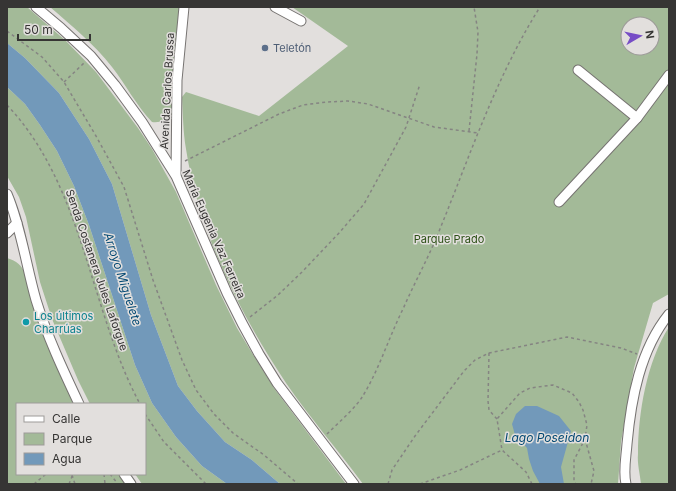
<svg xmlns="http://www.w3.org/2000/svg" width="676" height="491" font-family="Inter,sans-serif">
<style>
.green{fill:#a3ba98;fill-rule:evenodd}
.water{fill:#7299ba}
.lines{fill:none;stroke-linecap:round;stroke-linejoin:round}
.minor-casing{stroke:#767371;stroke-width:11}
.path{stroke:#858482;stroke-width:1.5;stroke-dasharray:3 3;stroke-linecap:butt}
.minor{stroke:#fff;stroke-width:9}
.service-dot{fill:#5c6f8a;stroke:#e2dfdd;stroke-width:1.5}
.culture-dot{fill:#0f9aa8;stroke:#e2dfdd;stroke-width:1.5}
.labels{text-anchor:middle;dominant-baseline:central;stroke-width:3;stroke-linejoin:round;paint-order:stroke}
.service-label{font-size:11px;fill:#4e5e75;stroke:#e2dfdd;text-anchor:start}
.street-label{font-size:11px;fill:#363534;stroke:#e2dfdd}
.park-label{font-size:11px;fill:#2c5016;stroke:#e2dfdd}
.culture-label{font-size:11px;fill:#0d838f;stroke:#e2dfdd;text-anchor:start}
.water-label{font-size:12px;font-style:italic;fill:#004772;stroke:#e2dfdd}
</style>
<rect width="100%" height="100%" fill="#e2dfdd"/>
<!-- green -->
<g class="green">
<polygon points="7,7 27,7 66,41 96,72 138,128 152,149 176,192 216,285 237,328 252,353 274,388 346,484 280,484 252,460 225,442 197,411 178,386 151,315 112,184 89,139 59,93 25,58 7,43"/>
<path d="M50,7h130l-4,30 -4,77c-6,6 -11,9 -20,8 -16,-17 -26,-37 -40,-55 -18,-23 -40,-41 -62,-60z"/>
<path d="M292,7h377v287l-16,9 -19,65 -13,74 -3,42h-255c-25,-34 -53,-66 -77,-101 -47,-71 -87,-150 -100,-234 -3,-17 -3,-35 -4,-52l4,-5 73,24 89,-70zM628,24h24v24h-24z"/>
<polygon points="7,87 25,104 40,125 57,151 74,186 89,225 135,365 152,403 176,437 202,466 227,484 142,484 135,474 145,474 145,404 90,404 78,380 52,319 40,282 26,217 19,197 7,176"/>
<path d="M7,258c10,3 14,7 19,16l49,130h-58v70h101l7,10h-118z"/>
<path d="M669,327v157h-28c-1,-10 -4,-21 -3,-30 0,-41 9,-93 31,-127z"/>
</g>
<!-- water -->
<g class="water">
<polygon points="7,43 25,58 59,93 89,139 112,184 151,315 178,386 197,411 225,442 252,460 280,484 227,484 202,466 176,437 152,403 135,365 89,225 74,186 57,151 40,125 25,104 7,87"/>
<polygon points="525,406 537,406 559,416 571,431 561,467 564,484 540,484 533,471 529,459 527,448 515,435 512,424 516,414"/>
</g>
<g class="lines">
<defs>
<g id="minor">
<polyline points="36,7 61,28 91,56 115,85 142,122 176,176 227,293 242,323 259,354 277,383 354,484"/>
<polyline points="275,7 301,21"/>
<polyline points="578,70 637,118"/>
<polyline points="176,175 177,80 184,7"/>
<path d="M7,194c14,33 19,71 29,106 11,36 27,70 43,104"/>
<polyline points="559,202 637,118 669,75"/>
<polyline points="7,233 17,223"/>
<polyline points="124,474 131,484"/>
<path d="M626,484c-3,-13 0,-26 1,-40 4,-45 13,-94 42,-130"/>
</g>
</defs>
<!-- minor casing -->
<use href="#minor" class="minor-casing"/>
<!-- path -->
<g class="path">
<polyline points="7,31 42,57 64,82 96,136 124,187 153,280 182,360 196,390 214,414 233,433 264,455 298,484"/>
<polyline points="64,82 84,63"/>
<path d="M7,105c77,81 82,204 133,299"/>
<polyline points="469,131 477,54 478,32 474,7"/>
<polyline points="185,161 279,114 303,105 327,102 348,101 368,104 434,127 478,133"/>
<polyline points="250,317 278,295 302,272 339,233 364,204 406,127 420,84"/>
<polyline points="489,353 488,401 489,410 497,419"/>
<polyline points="145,414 164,442 206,484"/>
<path d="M327,434c12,-12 29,-26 37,-40 16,-27 25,-57 39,-85 10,-23 22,-45 32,-68 33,-79 59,-161 105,-234"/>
<polyline points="585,439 594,471 591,484"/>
<polyline points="104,474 105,484"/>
<polyline points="110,474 118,484"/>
<polyline points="72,475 75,484"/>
<polyline points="34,484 46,474"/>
<polyline points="69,484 73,474"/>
<polyline points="388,484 392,470 415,436 464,371 475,360 489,353 567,337 621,348 637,354"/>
<polyline points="420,484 460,470 502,450"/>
<polyline points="532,484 526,472 502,450 497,419 520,393 530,388 553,385 572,393 579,402 583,410 587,425 585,439 574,460 574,481 576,484"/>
</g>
<!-- minor -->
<use href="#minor" class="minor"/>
</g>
<!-- markers -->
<circle class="service-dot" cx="265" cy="48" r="4"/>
<circle class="culture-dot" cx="26" cy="322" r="4"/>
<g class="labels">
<!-- service labels -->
<g class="service-label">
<text x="273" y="48">Teletón</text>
</g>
<!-- street labels -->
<g class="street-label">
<text transform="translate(167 91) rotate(-87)">Avenida Carlos Brussa</text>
<text transform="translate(214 234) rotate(66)">María Eugenia Vaz Ferreira</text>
<text transform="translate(97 270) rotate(71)">Senda Costanera Jules Laforgue</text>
</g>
<!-- park labels -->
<g class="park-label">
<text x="449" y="239">Parque Prado</text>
</g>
<!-- culture labels -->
<g class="culture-label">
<text x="34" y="316">Los últimos<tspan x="34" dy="13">Charrúas</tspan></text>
</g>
<!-- water labels -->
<g class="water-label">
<text transform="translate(123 279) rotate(72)">Arroyo Miguelete</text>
<text x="547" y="437">Lago Poseidon</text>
</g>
</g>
<!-- border -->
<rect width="676" height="491" fill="none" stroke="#363534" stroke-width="16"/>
<!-- legend -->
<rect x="16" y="403" width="130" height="72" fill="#e2dfdd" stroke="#9d9b99"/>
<rect x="24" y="416" width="20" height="6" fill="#ffffff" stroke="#9d9b99"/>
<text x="52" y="423" font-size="12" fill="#363534">Calle</text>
<rect x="24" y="433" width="20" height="12" fill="#a3ba98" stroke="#9d9b99"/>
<text x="52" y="443" font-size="12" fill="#363534">Parque</text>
<rect x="24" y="453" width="20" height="12" fill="#7299ba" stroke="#9d9b99"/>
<text x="52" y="463" font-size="12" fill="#363534">Agua</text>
<!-- north arrow -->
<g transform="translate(640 36) rotate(81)"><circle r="19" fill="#e2dfdd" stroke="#9d9b99"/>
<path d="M0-3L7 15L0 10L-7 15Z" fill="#774dc6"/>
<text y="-6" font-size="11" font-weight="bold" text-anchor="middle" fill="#363534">N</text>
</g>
<!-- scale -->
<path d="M18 34v6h72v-6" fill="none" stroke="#363534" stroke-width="2"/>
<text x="24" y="34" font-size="12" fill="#363534" stroke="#e2dfdd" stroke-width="3" paint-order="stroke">50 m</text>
</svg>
